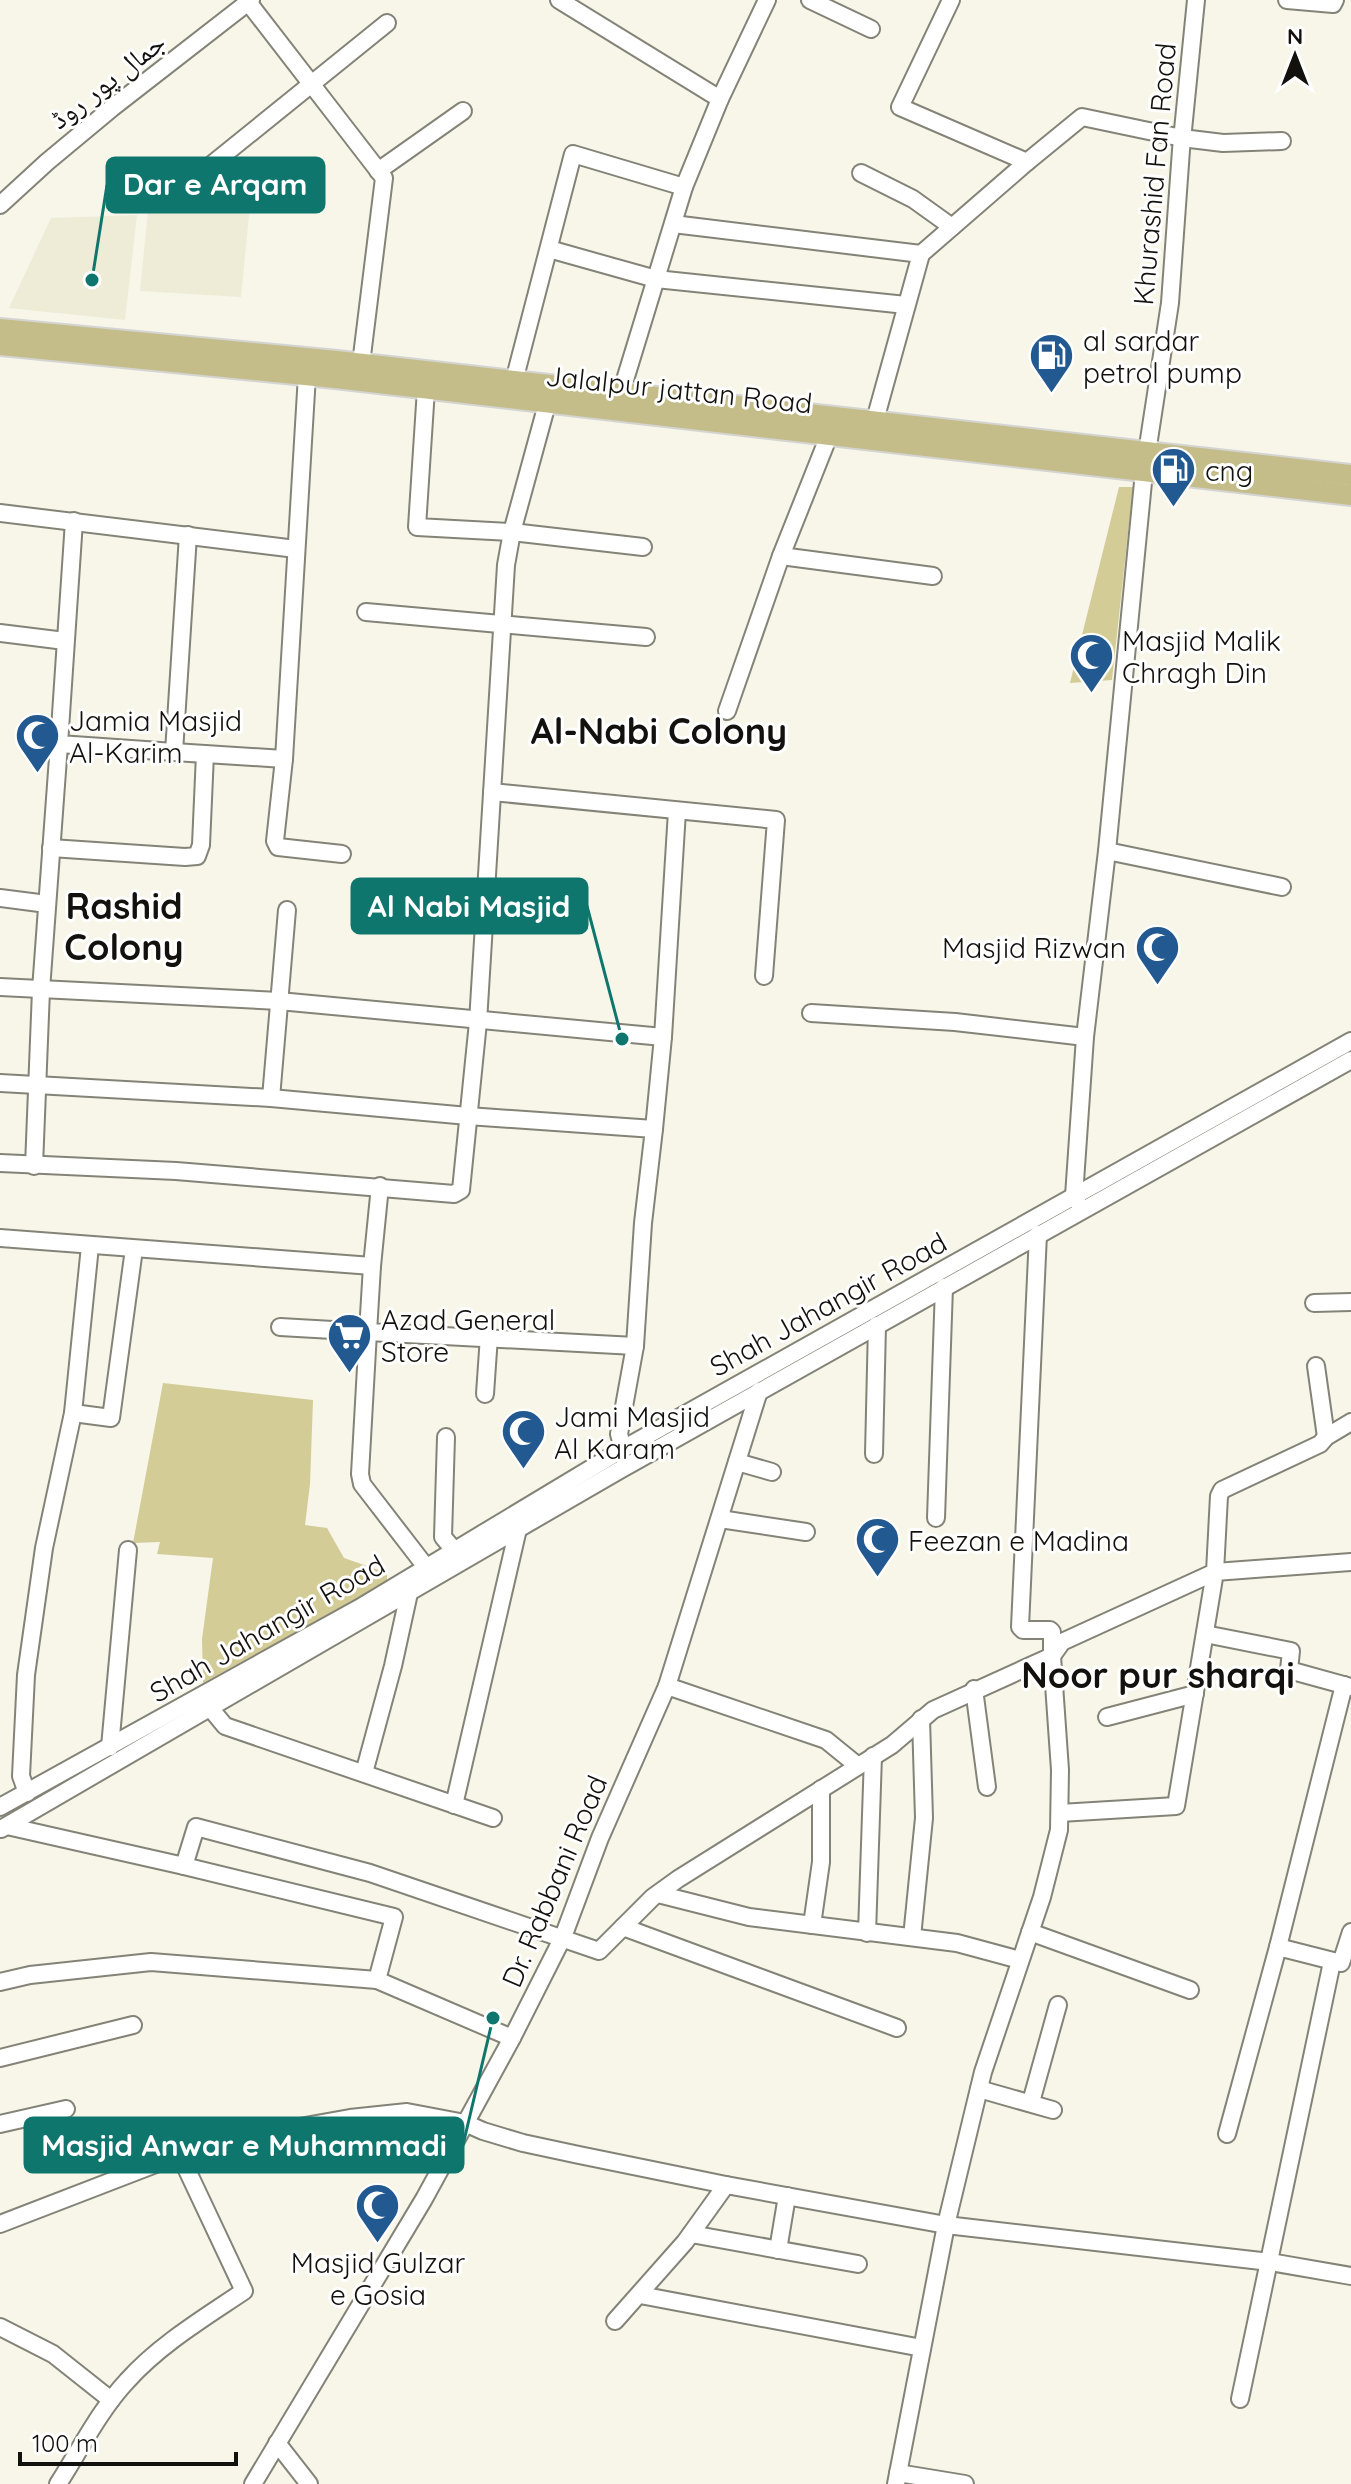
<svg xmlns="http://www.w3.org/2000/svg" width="1351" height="2484" font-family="Quicksand,'Noto Naskh Arabic',sans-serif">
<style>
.built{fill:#eeecd7}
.green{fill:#d3cc97}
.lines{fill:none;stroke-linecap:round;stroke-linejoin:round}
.minor-casing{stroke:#848377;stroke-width:20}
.major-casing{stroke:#d4d4d3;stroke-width:24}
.minor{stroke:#fff;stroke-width:16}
.major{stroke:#c4bd89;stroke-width:20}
.labels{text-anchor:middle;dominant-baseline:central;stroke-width:6;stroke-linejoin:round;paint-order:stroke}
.street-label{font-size:28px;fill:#12110d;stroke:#fff}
.poi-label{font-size:28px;fill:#12110d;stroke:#fff;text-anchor:start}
.district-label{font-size:36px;font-weight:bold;fill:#12110d;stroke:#fff}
.leader{fill:none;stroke:#0f766e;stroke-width:3}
.callout-dot{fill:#0f766e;stroke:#fff;stroke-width:3}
.callout{fill:#0f766e;stroke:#0f766e;stroke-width:3}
.callout-label{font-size:30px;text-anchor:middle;font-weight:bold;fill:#fff}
</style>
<rect width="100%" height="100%" fill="#f7f6e9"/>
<!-- built -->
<g class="built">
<polygon points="149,201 250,206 241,297 140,291"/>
<polygon points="137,215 125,320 9,308 51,218"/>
</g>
<!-- green -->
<g class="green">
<polygon points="1119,487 1133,487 1112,680 1070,683"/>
<polygon points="163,1383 313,1400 310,1484 305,1525 327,1528 344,1558 387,1573 387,1582 203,1683 202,1639 213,1558 157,1554 160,1542 133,1543"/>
</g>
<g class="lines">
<defs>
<g id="minor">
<polyline points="559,0 720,99"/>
<polyline points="810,0 871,29"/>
<polyline points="1287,0 1333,4 1335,0"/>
<polyline points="248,2 384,178 361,364"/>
<polyline points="1027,162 1082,117 1182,138 1223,143 1282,141"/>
<polyline points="378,171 463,111"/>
<polyline points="861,173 913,199 952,227"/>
<polyline points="195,178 387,23"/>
<polyline points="0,205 47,162 112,108 251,0"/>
<polyline points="673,224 921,254"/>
<polyline points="549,249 656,279 906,305"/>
<polyline points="307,375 284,759 275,841 278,847 342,854"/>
<polyline points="514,381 573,154 684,187"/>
<polyline points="426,389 417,527 512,532 643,547"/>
<polyline points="621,393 684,187 720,99 767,0"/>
<polyline points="875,420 921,254 1027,162 900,107 951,0"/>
<polyline points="0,513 296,549"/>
<polyline points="74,521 59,744 174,752 188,535"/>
<polyline points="781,556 933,576"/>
<polyline points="366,612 646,637"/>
<polyline points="0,633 65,641"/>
<polyline points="727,711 781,556 830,433"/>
<polyline points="174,752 284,759"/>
<polyline points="492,792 776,820 764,976"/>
<polyline points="51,848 185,857 197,856 201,845 205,754"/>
<polyline points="1107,851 1282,887"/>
<polyline points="0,898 47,904"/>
<polyline points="0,987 279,1001 663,1037"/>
<polyline points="811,1013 955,1022 1085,1037"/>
<polyline points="0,1083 271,1098 468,1116 654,1129 643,1223 635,1346 619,1434 623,1449"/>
<polyline points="271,1098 287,910"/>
<polyline points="654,1129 663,1037 677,811"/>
<polyline points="0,1163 176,1171 454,1194 461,1190 478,1022 506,565 512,532 547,404"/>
<polyline points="34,1166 41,990 59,744"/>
<polyline points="1077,1201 1074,1196 1085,1037 1107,851 1144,472 1170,303 1181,150 1196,0"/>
<polyline points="0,1238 372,1266 380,1186"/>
<polyline points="372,1266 368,1332 635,1346"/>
<polyline points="1314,1303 1351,1302"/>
<polyline points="280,1327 368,1332 360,1474 362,1484 426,1567"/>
<polyline points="1316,1366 1326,1437"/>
<polyline points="485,1394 489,1336"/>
<polyline points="73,1413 111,1418 134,1249"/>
<polyline points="446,1437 443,1537 454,1550"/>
<polyline points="874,1454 877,1325"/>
<polyline points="737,1462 772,1472"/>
<polyline points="936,1518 944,1287"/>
<polyline points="720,1519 806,1532"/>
<polyline points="1205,1634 1291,1651 1289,1670 1351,1687"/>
<polyline points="667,1686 826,1740 858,1766"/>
<polyline points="974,1689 987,1787"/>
<polyline points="211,1709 225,1726 493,1818"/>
<polyline points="1107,1717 1195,1694"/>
<polyline points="110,1747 128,1550"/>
<polyline points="364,1773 393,1666 409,1593"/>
<polyline points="27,1793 21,1776 26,1675 44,1548 73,1413 90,1246"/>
<polyline points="454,1805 518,1529"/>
<polyline points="0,1807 359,1608 623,1449 1351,1041"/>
<polyline points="1060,1813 1176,1806 1215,1572 1351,1562"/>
<polyline points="7,1826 184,1866 196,1827 370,1873 599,1951 653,1897 678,1879 892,1745 933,1710 1052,1656 1062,1642 1215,1572 1219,1496 1222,1490 1320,1444 1326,1437 1351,1422"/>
<polyline points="1,1829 618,1471 1351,1060"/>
<polyline points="184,1866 394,1917 377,1980 512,2038"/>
<polyline points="658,1894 749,1917 957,1943 1020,1960"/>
<polyline points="812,1925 821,1862 821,1789"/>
<polyline points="623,1927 897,2028"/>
<polyline points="1030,1932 1190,1990"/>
<polyline points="867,1933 873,1756"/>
<polyline points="912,1937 924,1818 921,1719"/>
<polyline points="1278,1947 1341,1963 1351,1932"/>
<polyline points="0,1982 30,1975 151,1962 377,1980"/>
<polyline points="0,2058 133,2025"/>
<polyline points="979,2089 1053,2110"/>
<polyline points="1031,2102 1058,2005"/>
<polyline points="0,2124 66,2109"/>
<polyline points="1227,2134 1278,1947 1344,1685"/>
<polyline points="0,2224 174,2157 250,2136 350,2118 407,2112 465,2123 483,2131 523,2143 579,2155 726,2185 946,2225 1270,2262 1351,2276"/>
<polyline points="691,2234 858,2264"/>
<polyline points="778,2250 787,2196"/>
<polyline points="640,2295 922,2348"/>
<polyline points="615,2321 685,2242 726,2185"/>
<polyline points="0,2327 53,2354 111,2400"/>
<polyline points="1240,2399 1332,1962"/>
<polyline points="277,2443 309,2484"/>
<polyline points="898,2473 965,2484"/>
<path d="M58,2484c22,-34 41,-73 69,-103 32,-36 77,-63 117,-90l-64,-136"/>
<polyline points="253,2484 424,2199 512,2038 563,1937 600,1838 667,1686 759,1391"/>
<polyline points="896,2484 946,2225 983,2072 1042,1897 1059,1830 1060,1770 1052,1656 1052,1632 1050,1630 1023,1630 1020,1627 1038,1234"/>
</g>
<g id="major">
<polyline points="0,329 337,361 1351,475"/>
<polyline points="0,345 335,378 1351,495"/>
</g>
</defs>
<!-- minor casing -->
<use href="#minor" class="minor-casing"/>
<!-- major casing -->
<use href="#major" class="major-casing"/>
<!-- minor -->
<use href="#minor" class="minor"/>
<!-- major -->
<use href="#major" class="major"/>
</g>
<!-- icons -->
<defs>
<symbol id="fuel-pin" viewBox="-11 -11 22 30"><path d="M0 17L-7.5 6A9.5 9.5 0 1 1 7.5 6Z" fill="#235991" stroke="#fff"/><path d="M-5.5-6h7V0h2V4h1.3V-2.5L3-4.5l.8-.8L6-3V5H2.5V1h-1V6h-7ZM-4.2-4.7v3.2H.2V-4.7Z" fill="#fff"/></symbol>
<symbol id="mosque-pin" viewBox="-11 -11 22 30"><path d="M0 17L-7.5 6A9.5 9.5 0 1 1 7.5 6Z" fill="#235991" stroke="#fff"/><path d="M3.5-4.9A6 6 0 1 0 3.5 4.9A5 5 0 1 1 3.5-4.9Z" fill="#fff"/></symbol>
<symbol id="supermarket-pin" viewBox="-11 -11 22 30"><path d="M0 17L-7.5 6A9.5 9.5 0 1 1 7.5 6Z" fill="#235991" stroke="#fff"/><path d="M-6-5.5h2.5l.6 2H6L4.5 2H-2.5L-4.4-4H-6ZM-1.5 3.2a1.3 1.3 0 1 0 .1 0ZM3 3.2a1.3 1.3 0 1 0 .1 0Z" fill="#fff"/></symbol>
</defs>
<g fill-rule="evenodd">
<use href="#fuel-pin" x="1026" y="330" width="51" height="69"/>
<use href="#fuel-pin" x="1148" y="444" width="51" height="69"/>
<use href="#mosque-pin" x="1066" y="630" width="51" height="69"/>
<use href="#mosque-pin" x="12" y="710" width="51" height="69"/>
<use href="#mosque-pin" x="1132" y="922" width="51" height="69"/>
<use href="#supermarket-pin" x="324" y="1310" width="51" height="69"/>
<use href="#mosque-pin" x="498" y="1406" width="51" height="69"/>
<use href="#mosque-pin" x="852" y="1514" width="51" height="69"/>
<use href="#mosque-pin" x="352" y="2180" width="51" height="69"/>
</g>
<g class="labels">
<!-- street labels -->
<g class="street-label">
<text transform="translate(107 80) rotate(-38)">جمال پور روڈ</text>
<text transform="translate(1154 174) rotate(-85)">Khurashid Fan Road</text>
<text transform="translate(679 389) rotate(6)">Jalalpur jattan Road</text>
<text transform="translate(828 1304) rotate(-29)">Shah Jahangir Road</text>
<text transform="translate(267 1628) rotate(-30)">Shah Jahangir Road</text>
<text transform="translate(554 1881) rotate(-67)">Dr. Rabbani Road</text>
</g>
<!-- poi labels -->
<g class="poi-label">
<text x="1083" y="340">al sardar<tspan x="1083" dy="32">petrol pump</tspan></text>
<text x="1205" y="470">cng</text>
<text x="1122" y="640">Masjid Malik<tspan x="1122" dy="32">Chragh Din</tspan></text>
<text x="69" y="720">Jamia Masjid<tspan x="69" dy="32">Al-Karim</tspan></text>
<text x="1126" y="947" text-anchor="end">Masjid Rizwan</text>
<text x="381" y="1319">Azad General<tspan x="381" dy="32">Store</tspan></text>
<text x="554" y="1416">Jami Masjid<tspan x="554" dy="32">Al Karam</tspan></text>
<text x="908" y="1540">Feezan e Madina</text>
<text x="378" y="2262" text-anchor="middle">Masjid Gulzar<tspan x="378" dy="32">e Gosia</tspan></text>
</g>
<!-- district labels -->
<g class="district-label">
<text x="659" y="730">Al-Nabi Colony</text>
<text x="124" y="905">Rashid<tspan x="124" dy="41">Colony</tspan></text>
<text x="1158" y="1674">Noor pur sharqi</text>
</g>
</g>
<!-- callouts -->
<path class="leader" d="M92 280L107 185M622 1039L587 906M493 2018L463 2145"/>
<g class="callout-dot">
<circle cx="92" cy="280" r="8"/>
<circle cx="622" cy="1039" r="8"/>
<circle cx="493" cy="2018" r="8"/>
</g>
<g class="callout">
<rect x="107" y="158" width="217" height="54" rx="8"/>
<rect x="352" y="879" width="235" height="54" rx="8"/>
<rect x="25" y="2118" width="438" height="54" rx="8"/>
</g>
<g class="callout-label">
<text x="215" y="195">Dar e Arqam</text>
<text x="469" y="917">Al Nabi Masjid</text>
<text x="244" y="2156">Masjid Anwar e Muhammadi</text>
</g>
<!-- north arrow -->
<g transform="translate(1295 56)" stroke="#ffffff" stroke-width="6" paint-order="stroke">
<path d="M0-6L14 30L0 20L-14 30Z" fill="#12110d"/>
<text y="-12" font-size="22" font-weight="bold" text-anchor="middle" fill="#12110d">N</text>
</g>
<!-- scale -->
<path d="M20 2452v12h216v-12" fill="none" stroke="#12110d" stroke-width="4"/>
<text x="32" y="2452" font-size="24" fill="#12110d" stroke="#ffffff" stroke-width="6" paint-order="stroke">100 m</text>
</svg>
